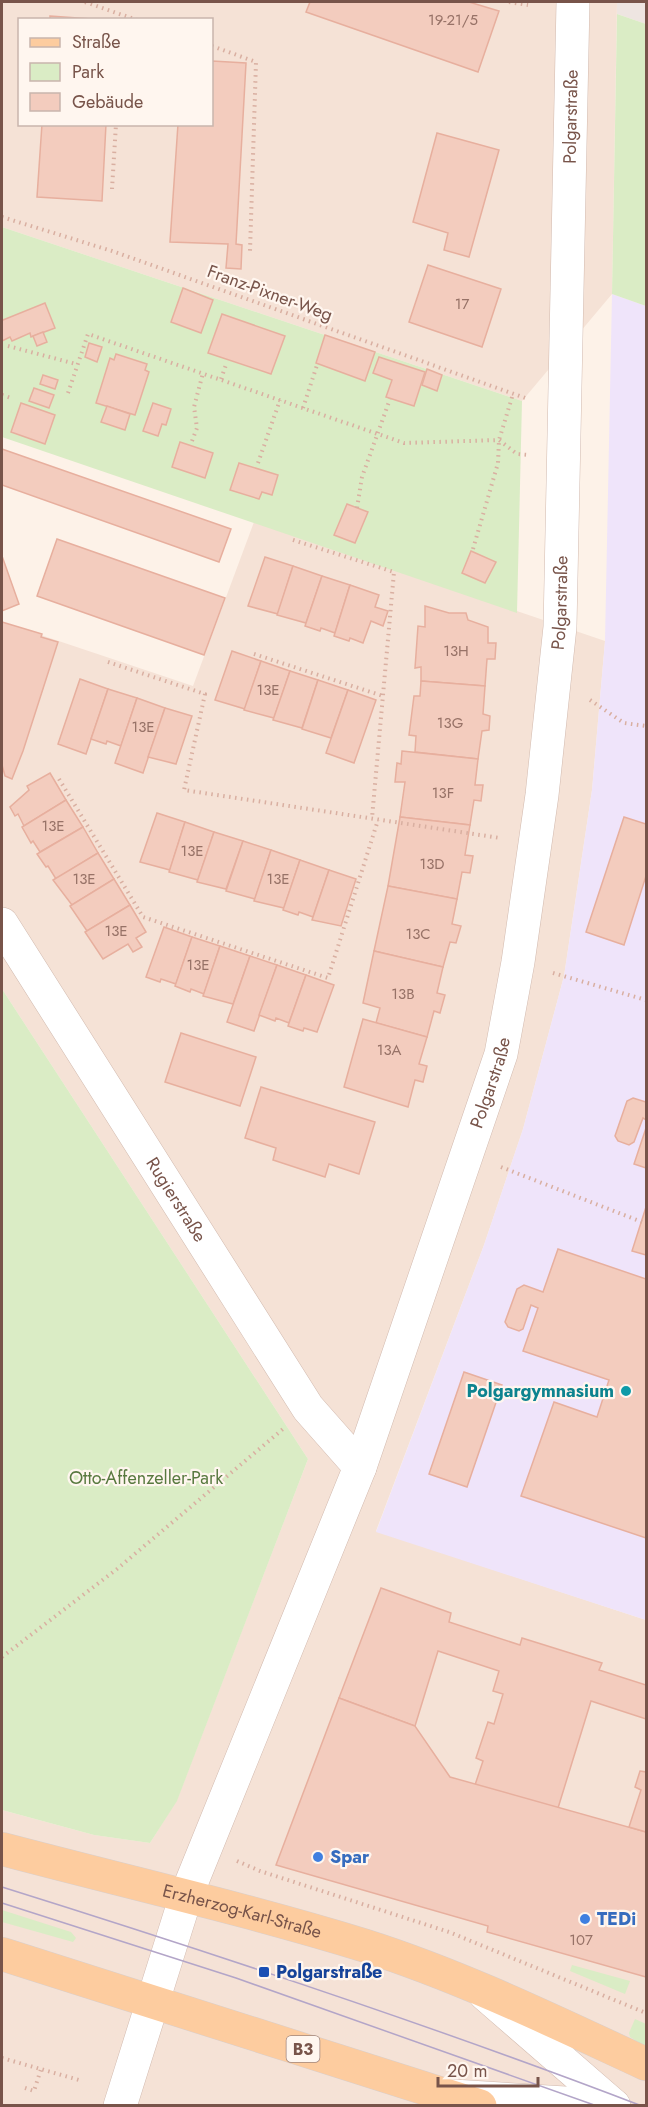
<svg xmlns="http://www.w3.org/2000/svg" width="648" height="2107" font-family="Jost,sans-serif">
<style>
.residential{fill:#f5e2d6;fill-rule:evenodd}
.industrial{fill:#eee5e1}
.education{fill:#efe4fa}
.green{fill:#daecc5}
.building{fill:#f3ccbe;stroke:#e7af9e;stroke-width:1.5}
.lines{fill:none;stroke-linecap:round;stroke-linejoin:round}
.minor-casing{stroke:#d2baaf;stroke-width:34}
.major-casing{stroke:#d9cfcc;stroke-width:34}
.path{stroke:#d9afa1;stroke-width:4;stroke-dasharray:1.5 4.5;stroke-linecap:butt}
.minor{stroke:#fff;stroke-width:33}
.major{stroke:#fdcc9f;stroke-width:33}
.tram{stroke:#b3a5c8;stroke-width:1.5}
.culture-dot{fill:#0f9aa8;stroke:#fff6ef;stroke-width:2}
.shop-dot{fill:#3f7fe0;stroke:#fff6ef;stroke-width:2}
.transit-dot{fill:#1a4fb4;stroke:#fff6ef;stroke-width:2}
.labels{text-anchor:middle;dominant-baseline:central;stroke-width:4.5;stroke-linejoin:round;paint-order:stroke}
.number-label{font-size:15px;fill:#977267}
.shield{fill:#fff6ef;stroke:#a0857c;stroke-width:1.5}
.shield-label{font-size:16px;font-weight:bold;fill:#78544a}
.street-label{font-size:18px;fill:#78544a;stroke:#fff6ef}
.culture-label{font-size:18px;font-weight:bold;fill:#0d838f;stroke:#fff6ef;text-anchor:end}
.park-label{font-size:18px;fill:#58793f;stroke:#fff6ef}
.shop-label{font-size:18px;font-weight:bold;fill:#366cbe;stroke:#fff6ef;text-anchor:start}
.transit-label{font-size:18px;font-weight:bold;fill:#164399;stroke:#fff6ef;text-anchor:start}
</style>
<rect width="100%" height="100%" fill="#fdf2e8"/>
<!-- residential -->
<g class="residential">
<path d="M2,2h615l-5,292 -90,107 -520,-174zM20,20h192v104h-192z"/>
<polygon points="254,522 605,641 592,790 564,976 523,1129 484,1245 376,1531 646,1620 646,2105 2,2105 2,1810 94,1835 150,1843 177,1800 308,1459 2,989 2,622 193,686"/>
</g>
<!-- industrial -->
<polygon class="industrial" points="617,2 646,2 646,24 617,14"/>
<!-- education -->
<polygon class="education" points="612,294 646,306 646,1620 376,1532 484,1245 523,1129 564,976 592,790 605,641"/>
<!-- green -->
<g class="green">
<polygon points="617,14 646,24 646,306 612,294"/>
<polygon points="2,227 522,401 517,613 2,437"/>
<polygon points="2,989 308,1459 177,1801 150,1843 94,1835 2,1810"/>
<polygon points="2,1910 71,1932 76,1938 73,1942 2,1922"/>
<polygon points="572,1965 630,1981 625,1994 570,1971"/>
<polygon points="635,2019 646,2024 646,2047 630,2037 629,2033"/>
</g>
<!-- building -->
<g class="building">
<polygon points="310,2 469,2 499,11 478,72 306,12"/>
<polygon points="50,16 106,20 50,20"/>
<polygon points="212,61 246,63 236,244 242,245 241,269 226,268 228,244 170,242 178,124 212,124"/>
<polygon points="42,124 106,124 102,201 37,197"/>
<polygon points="437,133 499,150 469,257 444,250 448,233 413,222"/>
<polygon points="428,265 501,289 482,347 409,322"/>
<polygon points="183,288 213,300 201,333 171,322"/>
<polygon points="45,303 55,328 31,337 30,333 12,341 10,337 2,341 2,318 3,320"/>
<polygon points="222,314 285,336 271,374 208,353"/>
<polygon points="43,332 47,342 37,346 33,336"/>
<polygon points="325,335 375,352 365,381 316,363"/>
<polygon points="89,343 102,347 97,362 85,357"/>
<polygon points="116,354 147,364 145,370 149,372 135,415 96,403 110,358 114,360"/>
<polygon points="379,357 425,372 414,406 386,397 392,380 373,373"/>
<polygon points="427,369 442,375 437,391 422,385"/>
<polygon points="43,375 58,380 55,389 40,384"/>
<polygon points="34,388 54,395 49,408 29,401"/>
<polygon points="21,403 55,415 45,444 11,432"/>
<polygon points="153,403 171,409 166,425 162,424 158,436 143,431"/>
<polygon points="107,406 130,414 125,430 101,422"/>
<polygon points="180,442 213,453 205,478 172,467"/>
<polygon points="2,449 231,529 219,562 2,485"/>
<polygon points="239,463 278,475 272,495 262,492 259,499 230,490"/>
<polygon points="347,504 368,512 355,543 334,535"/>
<polygon points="57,539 225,598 204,655 37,596"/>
<polygon points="471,551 496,562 485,583 462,573"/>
<polygon points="2,556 19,604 2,611"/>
<polygon points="265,557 293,566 278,614 248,606"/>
<polygon points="293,566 322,576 306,623 277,615"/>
<polygon points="322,576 350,585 335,633 321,628 320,631 305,626"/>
<polygon points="350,585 379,595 375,607 388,611 383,626 371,621 363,643 350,638 349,641 334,636"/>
<polygon points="425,606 449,613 466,613 468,620 488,627 488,643 496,643 495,659 487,659 485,686 421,681 421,667 415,668 418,626 425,627"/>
<polygon points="2,622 42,634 41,637 58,642 23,751 12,779 5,776 2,765"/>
<polygon points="232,651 261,661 245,709 215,700"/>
<polygon points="261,661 290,671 274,718 244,710"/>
<polygon points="290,671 318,680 302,728 273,720"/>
<polygon points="80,679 108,689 86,754 58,744"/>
<polygon points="318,680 348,690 331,738 302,729"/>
<polygon points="421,681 485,686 483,714 490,716 489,730 482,731 478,759 415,752 416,736 409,735 414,696 420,696"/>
<polygon points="108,689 137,698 121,746 107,741 106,744 91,739"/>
<polygon points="348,690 376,700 354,763 326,753"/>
<polygon points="137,698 165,708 143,773 115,763"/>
<polygon points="165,708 192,716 176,764 148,757"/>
<polygon points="402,751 478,759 475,785 483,785 481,801 474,800 470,825 400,817 405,782 395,782 397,763 401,764"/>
<polygon points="50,773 66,800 24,826 18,814 15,816 10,807 29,790 27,786"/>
<polygon points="66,800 83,827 40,852 33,841 31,843 22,827"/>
<polygon points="157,813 185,822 170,870 140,862"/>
<polygon points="400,817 470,825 465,855 473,856 470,873 462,872 457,899 388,886"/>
<polygon points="624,817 646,824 646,876 624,945 586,932"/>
<polygon points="185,822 214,832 198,880 169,872"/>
<polygon points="83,827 98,853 56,879 48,866 46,867 37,854"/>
<polygon points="214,832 243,841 226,889 197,882"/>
<polygon points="243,841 271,850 255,899 226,891"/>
<polygon points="271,850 300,860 284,908 254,901"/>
<polygon points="98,853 114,879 72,905 53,880"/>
<polygon points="300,860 329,870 313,917 299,912 298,915 283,910"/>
<polygon points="329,870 356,879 341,926 312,920"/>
<polygon points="114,879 130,905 87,931 70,906"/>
<polygon points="388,886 457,899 452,924 461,926 456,943 450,942 443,967 374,951"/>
<polygon points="130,905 146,932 136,938 142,947 133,952 128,944 103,959 85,932"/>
<polygon points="164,927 192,937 176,984 161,979 160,982 146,977"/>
<polygon points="192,937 220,946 204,994 191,989 190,992 175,986"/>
<polygon points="220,946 250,956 233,1004 203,996"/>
<polygon points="374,951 443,967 437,993 445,995 440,1013 434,1011 427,1037 376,1023 380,1008 363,1003"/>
<polygon points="250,956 277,965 254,1031 227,1022"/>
<polygon points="277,965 306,975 289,1023 276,1018 275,1021 259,1015"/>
<polygon points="306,975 334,985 317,1032 304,1028 303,1031 288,1026"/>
<polygon points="363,1019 427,1037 419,1064 427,1066 423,1082 415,1080 408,1107 344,1087"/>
<polygon points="181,1033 256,1057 240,1106 165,1082"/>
<polygon points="261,1087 375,1122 359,1174 329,1164 325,1177 273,1160 276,1148 245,1138"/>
<polygon points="633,1098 646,1102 646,1120 643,1118 634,1142 629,1145 618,1141 615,1136 627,1101"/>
<polygon points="646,1128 646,1168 634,1164"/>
<polygon points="646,1207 646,1255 632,1251"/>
<polygon points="558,1249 646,1279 646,1538 521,1496 554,1402 597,1417 609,1380 523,1351 538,1308 531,1305 523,1329 519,1331 508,1327 505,1322 517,1289 524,1285 543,1292"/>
<polygon points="464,1372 502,1385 467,1487 429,1474"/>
<polygon points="381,1588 451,1613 449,1622 520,1645 522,1638 602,1663 599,1670 646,1685 646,1719 591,1701 558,1808 475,1785 483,1761 476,1758 488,1722 494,1724 503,1694 493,1691 499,1671 438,1651 415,1726 339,1698"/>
<polygon points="339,1698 415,1726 450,1777 646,1832 646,1977 487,1932 488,1926 276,1865"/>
<polygon points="640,1771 646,1772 646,1832 629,1827 641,1790 635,1787"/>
</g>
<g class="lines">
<defs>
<g id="minor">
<path id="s1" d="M2,924l306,484 52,59"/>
<polyline points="485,1994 613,2105"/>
<polyline points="453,2096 614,2106"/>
<path id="s2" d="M120,2106l66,-210 174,-429 141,-413 17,-92 24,-167 18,-168 13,-625"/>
</g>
<g id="major">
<path id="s3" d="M2,1849c121,32 244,60 364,97 97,31 189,76 280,118"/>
<polyline points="2,1954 480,2106"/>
</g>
</defs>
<!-- minor casing -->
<use href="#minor" class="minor-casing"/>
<!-- major casing -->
<use href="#major" class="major-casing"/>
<!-- path -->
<g class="path">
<polyline points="85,2 137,20"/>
<polyline points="509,2 528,5"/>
<polyline points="212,46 256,62 250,251"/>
<polyline points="112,189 116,124"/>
<polyline points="2,217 112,251 528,399"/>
<polyline points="8,346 76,364"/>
<polyline points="221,379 227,362"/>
<polyline points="68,393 88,334 404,443 499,440 517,454 529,455"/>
<polyline points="2,395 11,398"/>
<polyline points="303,408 317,365"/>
<polyline points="192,441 197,428 194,407 203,373"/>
<polyline points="258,463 280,400"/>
<polyline points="357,508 362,477 390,399"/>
<polyline points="293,540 394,572 372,818"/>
<polyline points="473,549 498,463 499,440 513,394"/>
<polyline points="254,654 383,696"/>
<polyline points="108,662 205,694 184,790 500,838"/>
<polyline points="590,700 624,723 646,726"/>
<polyline points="59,779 143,917 328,978 378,820"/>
<polyline points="553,973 646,1000"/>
<polyline points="501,1167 642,1222"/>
<polyline points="2,1657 117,1569 283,1429"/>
<polyline points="237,1861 260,1871 449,1932 646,2013"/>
<polyline points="2,2058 79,2080"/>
<polyline points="25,2088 34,2091 41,2069"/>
</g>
<!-- minor -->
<use href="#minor" class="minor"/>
<!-- major -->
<use href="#major" class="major"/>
<!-- tram -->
<g class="tram">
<path d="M2,1887c214,67 429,138 640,219"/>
<polyline points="2,1903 236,1978 597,2106"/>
</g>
</g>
<!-- markers -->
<circle class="culture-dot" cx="626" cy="1391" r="6"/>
<g class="shop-dot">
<circle cx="318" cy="1857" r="6"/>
<circle cx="585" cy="1919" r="6"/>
</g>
<rect class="transit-dot" x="258" y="1966" width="12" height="12" rx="3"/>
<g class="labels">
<!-- number labels -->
<g class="number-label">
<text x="453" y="20">19-21/5</text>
<text x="462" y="304">17</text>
<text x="456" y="651">13H</text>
<text x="268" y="690">13E</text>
<text x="450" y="723">13G</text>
<text x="143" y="727">13E</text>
<text x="443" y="793">13F</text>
<text x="53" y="826">13E</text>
<text x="192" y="851">13E</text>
<text x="432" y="864">13D</text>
<text x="84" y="879">13E</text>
<text x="278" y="879">13E</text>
<text x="116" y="931">13E</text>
<text x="418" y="934">13C</text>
<text x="198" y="965">13E</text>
<text x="403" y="994">13B</text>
<text x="389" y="1050">13A</text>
<text x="581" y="1940">107</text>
</g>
<!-- shield labels -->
<rect class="shield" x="286.5" y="2036" width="33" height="26" rx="4.5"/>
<g class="shield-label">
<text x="303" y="2049">B3</text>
</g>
<!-- street labels -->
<g class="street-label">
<text stroke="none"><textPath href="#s2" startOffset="2061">Polgarstraße</textPath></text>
<text transform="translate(270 293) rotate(20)">Franz-Pixner-Weg</text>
<text stroke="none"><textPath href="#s2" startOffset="1575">Polgarstraße</textPath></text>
<text stroke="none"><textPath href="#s2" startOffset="1089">Polgarstraße</textPath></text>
<text stroke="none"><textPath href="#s1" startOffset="326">Rugierstraße</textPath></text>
<text stroke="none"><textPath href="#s3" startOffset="248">Erzherzog-Karl-Straße</textPath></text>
</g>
<!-- culture labels -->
<g class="culture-label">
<text x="614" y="1391">Polgargymnasium</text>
</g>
<!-- park labels -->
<g class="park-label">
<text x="146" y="1478">Otto-Affenzeller-Park</text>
</g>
<!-- shop labels -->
<g class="shop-label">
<text x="330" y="1857">Spar</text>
<text x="597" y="1919">TEDi</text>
</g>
<!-- transit labels -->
<g class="transit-label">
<text x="276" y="1972">Polgarstraße</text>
</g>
</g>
<!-- border -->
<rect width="648" height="2107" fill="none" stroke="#78544a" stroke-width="6"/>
<!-- legend -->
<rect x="18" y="18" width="195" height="108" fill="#fff6ef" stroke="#c9b5ad" stroke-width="1.5"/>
<rect x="30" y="38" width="30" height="9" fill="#fdcc9f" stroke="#c9b5ad" stroke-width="1.5"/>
<text x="72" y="48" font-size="18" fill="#78544a">Straße</text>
<rect x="30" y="63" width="30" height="18" fill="#daecc5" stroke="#c9b5ad" stroke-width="1.5"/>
<text x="72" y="78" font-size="18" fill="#78544a">Park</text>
<rect x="30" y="93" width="30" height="18" fill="#f3ccbe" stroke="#c9b5ad" stroke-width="1.5"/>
<text x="72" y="108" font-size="18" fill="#78544a">Gebäude</text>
<!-- scale -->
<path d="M438 2077v9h100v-9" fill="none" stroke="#78544a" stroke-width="3"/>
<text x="447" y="2077" font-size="18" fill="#78544a" stroke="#fff6ef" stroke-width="4.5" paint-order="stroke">20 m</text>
</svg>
